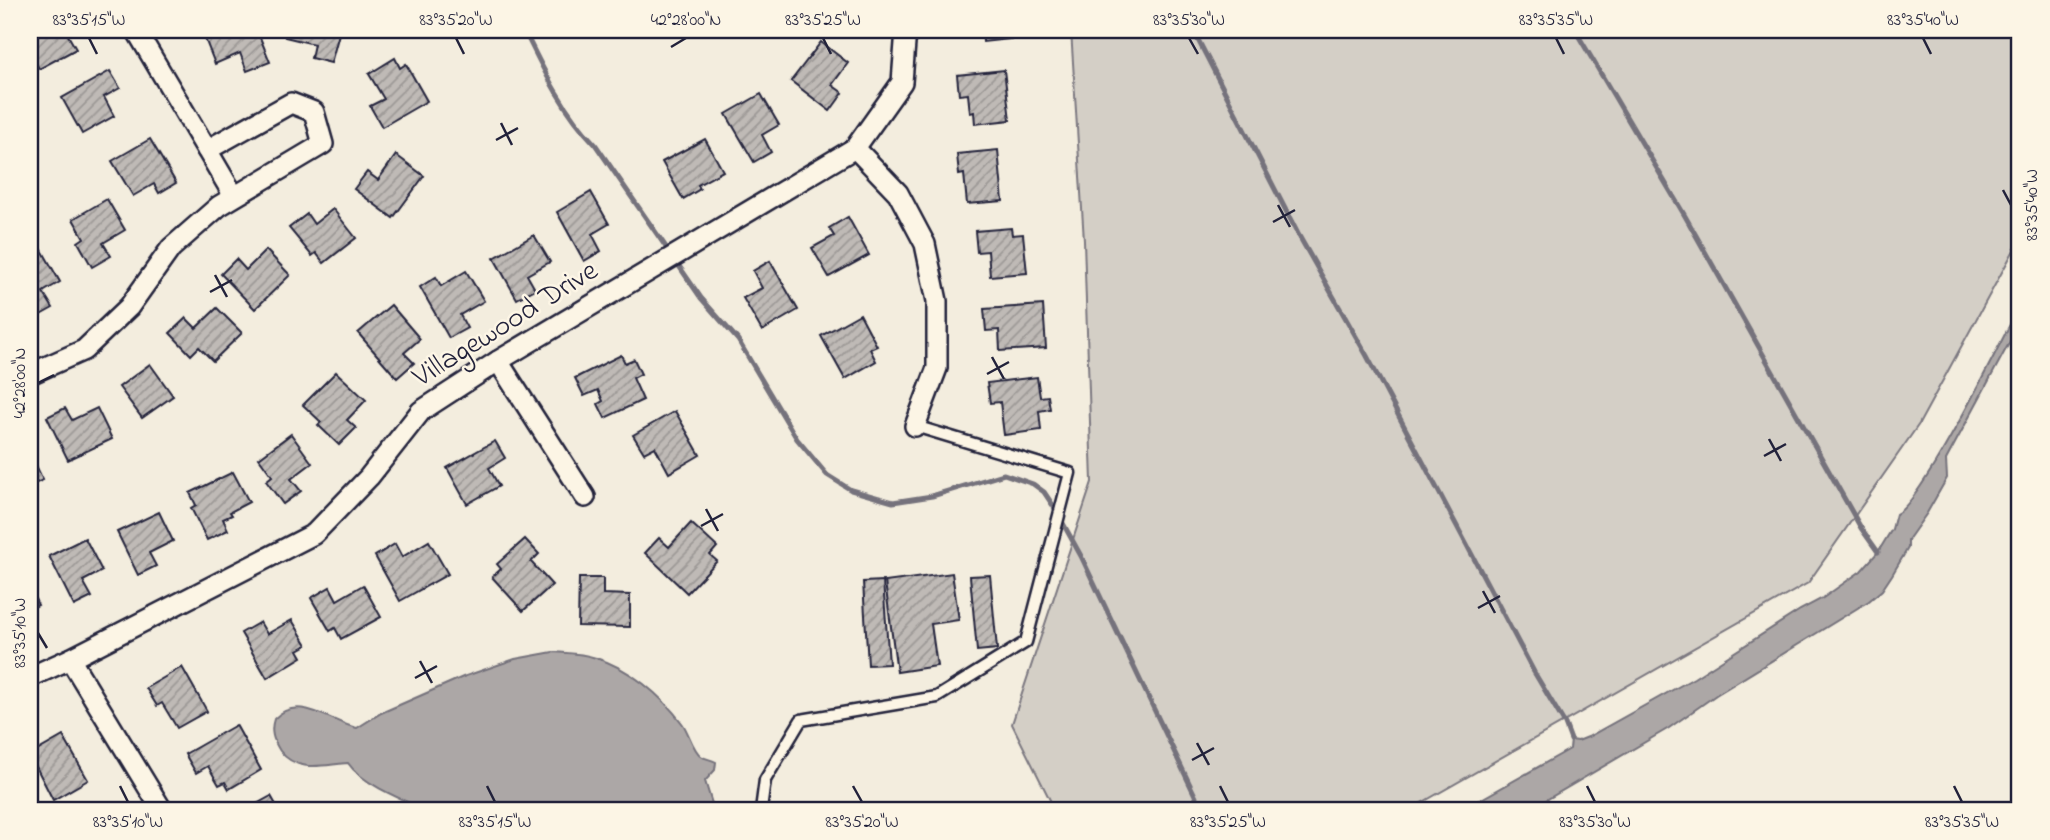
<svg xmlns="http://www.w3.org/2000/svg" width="2050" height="840" font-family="'Indie Flower',sans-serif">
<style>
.grass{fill:#d4cfc6;stroke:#7b7880;stroke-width:2}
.water{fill:#aca7a6;stroke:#75727b;stroke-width:2}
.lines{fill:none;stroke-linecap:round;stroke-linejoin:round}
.stream{stroke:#75727b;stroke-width:5}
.building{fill:url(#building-hatch);stroke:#22223b;stroke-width:2}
.service-casing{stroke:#22223b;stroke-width:15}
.minor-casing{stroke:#22223b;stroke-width:24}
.service{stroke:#fcf5e5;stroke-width:10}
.minor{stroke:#fcf5e5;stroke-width:19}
.ticks{fill:none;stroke:#22223b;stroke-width:2.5}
.labels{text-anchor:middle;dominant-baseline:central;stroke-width:5;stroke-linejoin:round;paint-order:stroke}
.street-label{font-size:30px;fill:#22223b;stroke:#fcf5e5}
.neatline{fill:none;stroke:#22223b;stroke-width:2.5}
.ticks-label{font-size:18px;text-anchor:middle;fill:#22223b}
</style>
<defs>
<pattern id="building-hatch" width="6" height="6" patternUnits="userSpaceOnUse" patternTransform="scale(1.75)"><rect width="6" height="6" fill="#bfbab6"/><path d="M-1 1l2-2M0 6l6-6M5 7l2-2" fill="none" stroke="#9b9795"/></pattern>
</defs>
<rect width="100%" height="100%" fill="#f3edde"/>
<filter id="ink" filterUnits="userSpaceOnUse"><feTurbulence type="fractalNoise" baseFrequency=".0143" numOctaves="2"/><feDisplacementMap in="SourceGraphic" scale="14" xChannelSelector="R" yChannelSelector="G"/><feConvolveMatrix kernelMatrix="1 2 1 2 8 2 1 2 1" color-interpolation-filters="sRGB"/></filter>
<g filter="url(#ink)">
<!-- grass -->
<polygon class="grass" points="1071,30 2020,30 2020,239 1919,424 1808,583 1409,810 1055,810 1012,724 1092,482 1084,241"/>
<!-- water -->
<g class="water">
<path d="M2020,305v18l-74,137 1,18 -20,35 -19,27v8l-16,27 -10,15 -13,11 -153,94 -47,33 -140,82h-67l108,-61 1,-9 7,1 10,-4 106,-59 106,-68 23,-12 38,-27 17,-19 14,-23 4,-15c26,-11 106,-175 124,-209z"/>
<path d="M553,652c14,1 29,1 43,6 33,10 65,37 86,65 7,9 10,26 19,33 4,3 10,3 15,6l-1,8 -10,11 9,29h-288c-23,-10 -64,-26 -78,-47 -23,1 -50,11 -68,-12 -7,-11 -10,-20 -6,-32 25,-26 55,3 83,9l24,-15 82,-36 52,-18z"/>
</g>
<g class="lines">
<!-- stream -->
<g class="stream">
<path d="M524,30c20,41 39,81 71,114l106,154 37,42 59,99 30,36 24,15 42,12 39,-6 72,-22 29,10 11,8 10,15 27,49 121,254"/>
<polyline points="1193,30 1298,234 1367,356 1534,672 1565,724 1571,740"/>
<polyline points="1575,30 1685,216 1861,528 1878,552"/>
</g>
</g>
<!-- building -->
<g class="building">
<polygon points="30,30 65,30 76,49 39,69 30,52"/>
<polygon points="214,30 257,30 270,62 247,71 240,53 215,64 204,36 214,32"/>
<polygon points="287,30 340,30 331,63 311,58 314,44 285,37"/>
<polygon points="982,30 1028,30 1029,37 983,42"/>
<polygon points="821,42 848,63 832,85 843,93 830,111 791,81"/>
<polygon points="395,58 400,68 406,64 427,101 382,127 370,106 384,99 369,74"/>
<polygon points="1004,70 1010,120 975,124 974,112 970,113 968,94 959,95 957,75"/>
<polygon points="110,71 120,88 104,97 114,116 82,134 62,98"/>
<polygon points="761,94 779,125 762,135 771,152 754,162 726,114"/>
<polygon points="150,139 176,183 159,193 154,184 133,196 112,161"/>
<polygon points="705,139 723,171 698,185 700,189 683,199 662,162"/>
<polygon points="998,150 1003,201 967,204 964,174 959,175 957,154"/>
<polygon points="396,155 424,176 393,218 354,189 367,172 378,180"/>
<polygon points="591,192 609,224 592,234 601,251 584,261 557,212"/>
<polygon points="107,199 125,230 103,243 111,256 92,267 78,242 84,238 73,219"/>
<polygon points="333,209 356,238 324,263 316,253 312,256 289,228 307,214 314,224"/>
<polygon points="848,217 869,255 829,277 812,248 834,236 829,228"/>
<polygon points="1011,228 1012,235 1023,234 1027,273 990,276 988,251 977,252 975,231"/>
<polygon points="534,235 550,262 527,275 535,289 517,299 494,258"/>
<polygon points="42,250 60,282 43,292 53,308 35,318 30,309 30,257"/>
<polygon points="266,250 290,275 255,309 221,274 236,259 246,270"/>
<polygon points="770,261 798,310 762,331 743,298 762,288 753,271"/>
<polygon points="466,271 484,301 460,315 467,328 449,338 420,287 436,277 441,286"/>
<polygon points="391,305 420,339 404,353 414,363 397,378 358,333"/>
<polygon points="1043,305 1046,348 1000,351 999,330 986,331 984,309"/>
<polygon points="217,308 242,333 213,361 199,347 191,355 170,333 186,318 196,328"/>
<polygon points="860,314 877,346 870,349 876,361 845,379 821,336"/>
<polygon points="621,355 625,363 634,359 641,374 633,378 643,400 605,418 598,404 603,401 598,390 584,396 575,378"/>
<polygon points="150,364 173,396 142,418 119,387"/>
<polygon points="336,372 366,400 347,420 356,428 339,445 318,425 321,422 303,405"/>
<polygon points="1037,377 1040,397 1048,396 1050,409 1039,411 1041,430 1004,435 1000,402 990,403 987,383"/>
<polygon points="65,408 72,420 97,408 112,439 68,460 47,417"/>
<polygon points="675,411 700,455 669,473 655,447 644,453 633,435"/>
<polygon points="291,434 312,463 291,479 301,491 283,504 266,481 272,476 259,458"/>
<polygon points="495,441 505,458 489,468 499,486 467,504 447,468"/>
<polygon points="30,453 43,480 30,486"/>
<polygon points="233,472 249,502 230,512 232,515 223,519 228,530 207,540 191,508 196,505 190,493"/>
<polygon points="159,512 173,541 149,553 156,566 138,575 117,532"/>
<polygon points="691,523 717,547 710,555 717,561 687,593 645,553 659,538 669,547"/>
<polygon points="85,538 102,571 83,581 92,597 74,606 49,556"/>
<polygon points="525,539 539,554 531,562 552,585 523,611 492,577 501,569 497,564"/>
<polygon points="429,541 448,574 400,601 375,556 395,544 402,557"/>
<polygon points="952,573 959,620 931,624 937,666 897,672 885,582"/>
<polygon points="990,575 997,649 977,651 970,576"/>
<polygon points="579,578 603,578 603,594 630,595 630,627 578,626"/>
<polygon points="883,581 889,664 868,665 863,582"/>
<polygon points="363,585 381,617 341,639 335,628 330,631 311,598 330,587 337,600"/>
<polygon points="30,589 38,605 30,609"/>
<polygon points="292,620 307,645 298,650 302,657 267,678 241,633 260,622 267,634"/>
<polygon points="182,667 207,711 177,728 162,703 157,706 146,688"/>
<polygon points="236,725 261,770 229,789 225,782 219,785 208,766 196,773 185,754"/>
<polygon points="63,736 88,780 53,800 30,755"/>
<polygon points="271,796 279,810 246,810"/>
</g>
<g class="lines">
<defs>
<polyline id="service" points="761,810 765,780 801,720 937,697 1026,642 1070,473 915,426"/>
<g id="minor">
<polyline points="855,148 898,193 925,244 937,301 937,368 915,426"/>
<polyline points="207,150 234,196"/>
<polyline points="498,361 585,497"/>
<polyline points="30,374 84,350 129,307 171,248 219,206 323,144 314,112 291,103 207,150 136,30"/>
<polyline points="70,659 162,810"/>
<polyline points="30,677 70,659 314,534 369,477 421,411 498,361 855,148 902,82 906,30"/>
</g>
</defs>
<!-- service casing -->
<use href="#service" class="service-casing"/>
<!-- minor casing -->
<use href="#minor" class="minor-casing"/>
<!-- service -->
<use href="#service" class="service"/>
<!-- minor -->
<use href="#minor" class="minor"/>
</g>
</g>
<!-- ticks -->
<path class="ticks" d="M89,38l8,16M456,38l8,16M823,38l8,16M1189,38l9,16M1556,38l8,16M1923,38l8,16M671,47l15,-9M501,123l11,22M496,140l22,-12M2003,190l8,15M1278,205l12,22M1273,222l22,-12M215,275l12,22M210,292l22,-12M992,357l12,22M987,374l22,-12M38,383l16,-8M1769,439l12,22M1764,456l22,-12M706,509l12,22M701,526l22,-12M1483,591l12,22M1478,608l22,-12M38,633l9,15M420,661l12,22M415,678l22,-12M1197,743l12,22M1192,760l22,-12M120,786l8,16M487,786l8,16M853,786l9,16M1220,786l8,16M1587,786l8,16M1954,786l8,16"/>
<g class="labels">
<!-- street labels -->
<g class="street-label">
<text transform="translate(506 325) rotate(-32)">Villagewood Drive</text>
</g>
</g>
<!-- margin -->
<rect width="2050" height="840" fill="none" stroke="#fcf5e5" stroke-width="77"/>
<rect x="38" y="38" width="1973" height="764" class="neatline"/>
<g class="ticks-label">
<text x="89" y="25">83°35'15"W</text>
<text x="456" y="25">83°35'20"W</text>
<text x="686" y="25">42°28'00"N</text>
<text x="823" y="25">83°35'25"W</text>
<text x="1189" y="25">83°35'30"W</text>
<text x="1556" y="25">83°35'35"W</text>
<text x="1923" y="25">83°35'40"W</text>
<text transform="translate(2031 205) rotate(-90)" y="6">83°35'40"W</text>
<text transform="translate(19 383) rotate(-90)" y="6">42°28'00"N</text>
<text transform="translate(19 633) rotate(-90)" y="6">83°35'10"W</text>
<text x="128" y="827">83°35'10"W</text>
<text x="495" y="827">83°35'15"W</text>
<text x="862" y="827">83°35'20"W</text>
<text x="1228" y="827">83°35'25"W</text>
<text x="1595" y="827">83°35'30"W</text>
<text x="1962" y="827">83°35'35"W</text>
</g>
</svg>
